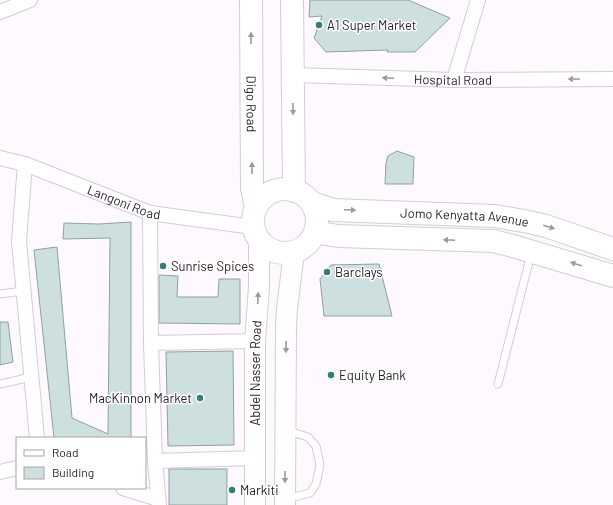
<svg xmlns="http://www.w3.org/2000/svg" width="613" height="505" font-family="Barlow,sans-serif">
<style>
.building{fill:#cde0df;stroke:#8fa1a0}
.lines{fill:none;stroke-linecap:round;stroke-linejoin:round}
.service-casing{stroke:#d6cad6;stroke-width:9}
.minor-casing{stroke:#d6cad6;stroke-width:16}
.secondary-casing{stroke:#d6cad6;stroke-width:22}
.trunk-casing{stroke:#d6cad6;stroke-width:24}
.service{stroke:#fff;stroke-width:7}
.minor{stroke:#fff;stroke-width:14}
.secondary{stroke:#fff;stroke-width:20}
.trunk{stroke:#fff;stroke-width:22}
.oneway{fill:#9c9a9c}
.poi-dot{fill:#347d7b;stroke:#fff;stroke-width:1.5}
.labels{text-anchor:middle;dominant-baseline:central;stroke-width:3;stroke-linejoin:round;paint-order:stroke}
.poi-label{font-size:13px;fill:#241f24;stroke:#fff;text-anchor:start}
.street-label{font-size:13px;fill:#241f24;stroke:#fff}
</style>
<rect width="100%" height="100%" fill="#fef9fe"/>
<!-- building -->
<g class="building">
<polygon points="310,0 408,0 450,18 415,52 387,52 388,50 326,52 314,38 322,16 309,17"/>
<polygon points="397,151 414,157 413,184 385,184 386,163 388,156"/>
<polygon points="131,222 131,438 54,438 34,250 57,247 72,418 108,434 110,238 63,239 64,223 99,224"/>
<polygon points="379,264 392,316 324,316 320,279 331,265"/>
<polygon points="159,275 178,276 177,297 218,297 219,279 240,279 240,324 159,323"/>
<polygon points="0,322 8,322 13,362 0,365"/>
<polygon points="233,351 234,445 168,446 166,352"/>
<rect x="169" y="469" width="58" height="36"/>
</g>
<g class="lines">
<defs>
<g id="service">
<polyline points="0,294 23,291"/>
<polyline points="0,384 31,377"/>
<polyline points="498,384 531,254"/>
<polyline points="286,499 310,493 316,484 320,465 316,446 308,437 288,431"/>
</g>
<g id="minor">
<polyline points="0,12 30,0"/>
<path id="s1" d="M293,75l161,5 159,-1"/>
<polyline points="454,80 478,0"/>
<path id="s2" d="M0,158l25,6 125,49 103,14"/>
<polyline points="25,164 19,241 37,438"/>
<polyline points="150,213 151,343 155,461 159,505"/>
<polyline points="151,343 255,341"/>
<polyline points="155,461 255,458"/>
<polyline points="0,472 17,468"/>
<polyline points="123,488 158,499"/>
</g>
<g id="secondary">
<path id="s3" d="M255,505v-164l4,-54v-46"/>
<polyline points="285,505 286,326 287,309 294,252"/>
</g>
<g id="trunk">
<path id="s4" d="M251,0l1,188 4,19"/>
<polyline points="292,0 294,191"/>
<circle cx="285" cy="221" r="32"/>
<path id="s5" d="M312,203l21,7 162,6 34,6 17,4 67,23"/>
<polyline points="315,232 338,236 493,241 513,246 613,276"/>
</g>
</defs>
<!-- service casing -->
<use href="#service" class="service-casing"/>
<!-- minor casing -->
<use href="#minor" class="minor-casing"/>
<!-- secondary casing -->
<use href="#secondary" class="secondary-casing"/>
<!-- trunk casing -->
<use href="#trunk" class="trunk-casing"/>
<!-- service -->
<use href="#service" class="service"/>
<!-- minor -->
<use href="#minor" class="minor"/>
<!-- secondary -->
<use href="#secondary" class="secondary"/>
<!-- trunk -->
<use href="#trunk" class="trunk"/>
</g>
<!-- one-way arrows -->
<defs><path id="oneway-solid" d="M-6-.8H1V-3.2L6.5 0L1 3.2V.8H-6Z"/></defs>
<g class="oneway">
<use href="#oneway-solid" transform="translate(251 38) rotate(-90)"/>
<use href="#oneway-solid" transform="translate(388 78) rotate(-178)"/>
<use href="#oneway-solid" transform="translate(574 79) rotate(180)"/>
<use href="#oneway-solid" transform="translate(293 109) rotate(89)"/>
<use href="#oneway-solid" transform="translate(252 168) rotate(-90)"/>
<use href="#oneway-solid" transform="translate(350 210) rotate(2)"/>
<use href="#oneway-solid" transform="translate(549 227) rotate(17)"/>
<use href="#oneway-solid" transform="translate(449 240) rotate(-178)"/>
<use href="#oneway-solid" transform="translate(576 264) rotate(-163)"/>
<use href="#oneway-solid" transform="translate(258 298) rotate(-87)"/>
<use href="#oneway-solid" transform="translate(286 347) rotate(90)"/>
<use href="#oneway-solid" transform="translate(285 477) rotate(90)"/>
</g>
<!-- markers -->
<g class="poi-dot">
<circle cx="319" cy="25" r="4"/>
<circle cx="163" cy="266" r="4"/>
<circle cx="327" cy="272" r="4"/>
<circle cx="331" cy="375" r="4"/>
<circle cx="200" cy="398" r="4"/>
<circle cx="232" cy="490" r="4"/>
</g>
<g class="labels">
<!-- poi labels -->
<g class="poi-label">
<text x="327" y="25">A1 Super Market</text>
<text x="171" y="266">Sunrise Spices</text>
<text x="335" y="272">Barclays</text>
<text x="339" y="375">Equity Bank</text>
<text x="192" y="398" text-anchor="end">MacKinnon Market</text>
<text x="240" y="490">Markiti</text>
</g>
<!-- street labels -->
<g class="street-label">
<text stroke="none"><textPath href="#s1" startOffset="160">Hospital Road</textPath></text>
<text stroke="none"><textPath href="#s4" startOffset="104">Digo Road</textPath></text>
<text stroke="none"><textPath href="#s2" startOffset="132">Langoni Road</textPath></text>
<text stroke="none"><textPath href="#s5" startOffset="154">Jomo Kenyatta Avenue</textPath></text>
<text stroke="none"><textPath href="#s3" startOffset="132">Abdel Nasser Road</textPath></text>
</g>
</g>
<!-- legend -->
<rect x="16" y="437" width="130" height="52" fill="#ffffff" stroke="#a7a5a7"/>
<rect x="24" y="450" width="20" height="6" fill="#ffffff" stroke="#a7a5a7"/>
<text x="52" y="457" font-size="12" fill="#241f24">Road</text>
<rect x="24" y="467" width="20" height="12" fill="#cde0df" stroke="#a7a5a7"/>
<text x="52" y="477" font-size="12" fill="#241f24">Building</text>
</svg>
